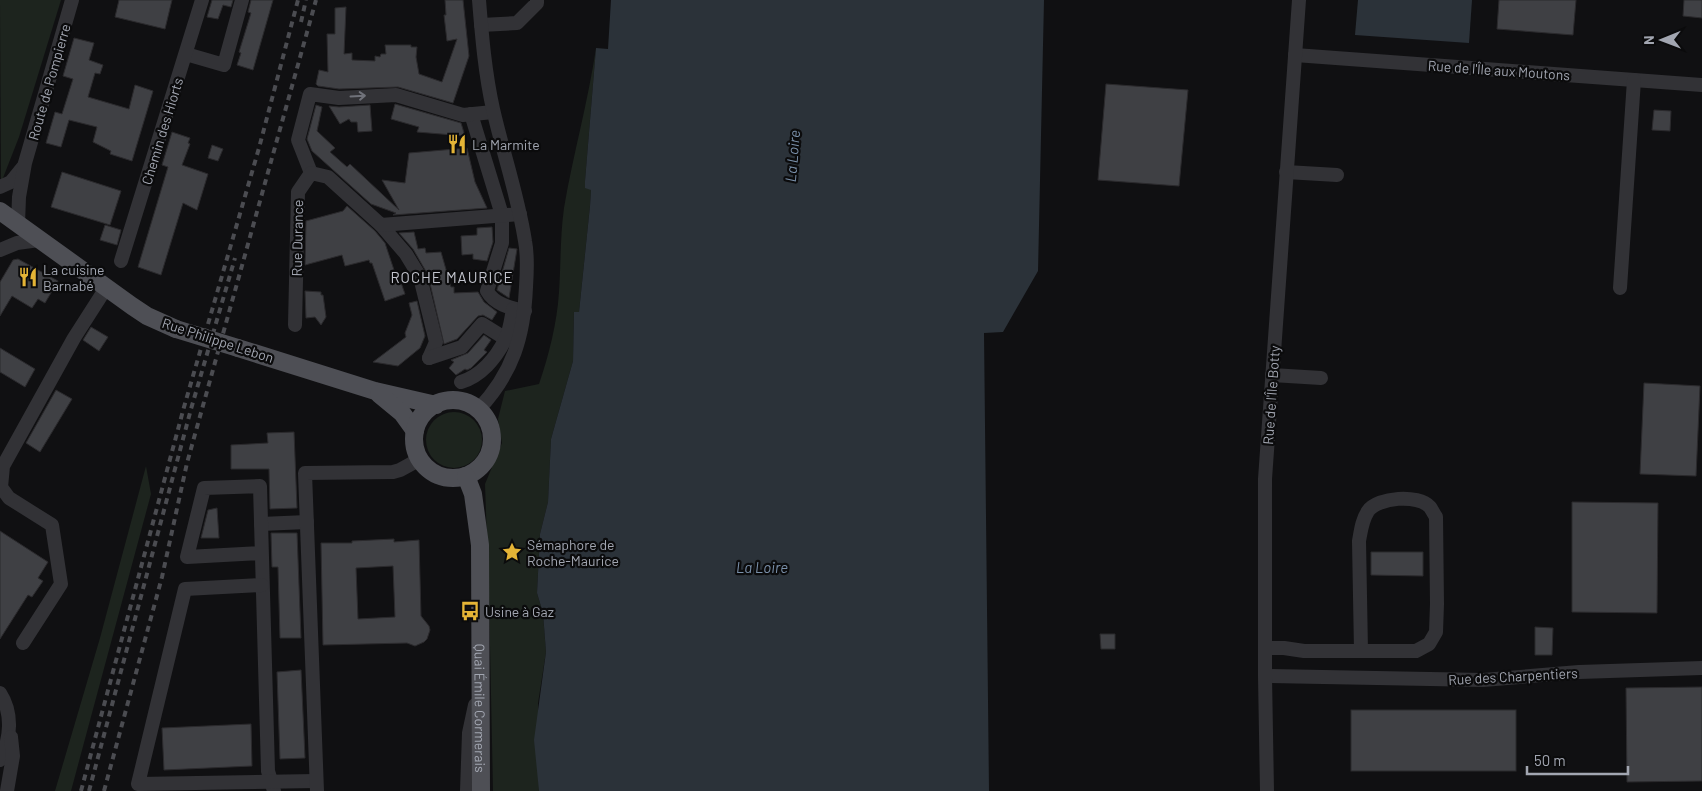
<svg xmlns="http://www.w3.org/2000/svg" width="1702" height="791" font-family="Barlow,sans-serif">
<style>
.green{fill:#1d241e}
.water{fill:#2b3239}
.building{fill:#3f4044;stroke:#2b2a2d;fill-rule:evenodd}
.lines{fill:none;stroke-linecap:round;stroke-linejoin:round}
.minor{stroke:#323236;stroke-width:14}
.major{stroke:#4e4f55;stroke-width:18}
.rail{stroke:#4b4c51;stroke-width:4;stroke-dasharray:6 5;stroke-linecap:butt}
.major-bridge{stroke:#4e4f55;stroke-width:18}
.oneway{stroke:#70727a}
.labels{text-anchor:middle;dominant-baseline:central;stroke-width:4.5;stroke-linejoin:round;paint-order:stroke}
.street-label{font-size:14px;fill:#a2a6b1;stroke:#0b0b0c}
.poi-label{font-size:14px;fill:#a2a6b1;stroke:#0b0b0c;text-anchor:start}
.water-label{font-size:15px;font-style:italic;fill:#7b91ab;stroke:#0b0b0c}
.neighbourhood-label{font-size:15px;letter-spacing:1px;fill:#c3c5ce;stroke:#0b0b0c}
</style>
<rect width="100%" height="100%" fill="#101012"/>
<!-- green -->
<g class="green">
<polygon points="0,0 61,0 19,137 1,183"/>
<path d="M596,48l-11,133 6,9 -1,16 -11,106h-5l-1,49 -22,78 -3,63 -8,32 -3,59 6,20 3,39 -8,51 1,88h-46l-4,-194 -4,-113 17,-41 -4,-24 7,-28 34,-7c10,-29 18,-61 20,-92 2,-29 1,-55 5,-84 9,-53 24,-106 32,-160z"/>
<circle cx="454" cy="440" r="28"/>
<polygon points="146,466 151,494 71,791 55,791 100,638"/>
</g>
<!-- water -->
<g class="water">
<polygon points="611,0 1044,0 1038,271 1003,332 984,333 989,791 539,791 534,740 546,652 543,613 537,593 540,534 548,502 551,439 573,361 574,312 579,312 590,206 591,190 585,188 585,181 596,48 608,49"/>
<polygon points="1358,0 1472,0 1469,43 1355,35"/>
</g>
<!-- building -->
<g class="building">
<polygon points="119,0 172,0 165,29 115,17"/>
<polygon points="212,0 233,0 231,7 223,5 218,19 207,17"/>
<polygon points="251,0 273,0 253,70 237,65 241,53 239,52 251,13 248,12"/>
<polygon points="445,0 463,0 469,56 453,103 398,87 339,89 318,86 316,84 319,70 328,72 327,34 335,34 335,8 346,7 344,54 352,53 352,60 375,61 375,56 380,57 381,54 386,54 385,45 411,45 411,47 417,47 416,57 419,74 442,82 457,39 447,41 444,15 446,15"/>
<polygon points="1499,0 1576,0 1573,35 1497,29"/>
<polygon points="1684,0 1702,0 1702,18 1683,16"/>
<polygon points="74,38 94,43 89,60 103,65 100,74 95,73 88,97 129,109 135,85 153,91 132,161 110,154 111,151 93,142 97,127 69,120 61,147 46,143 55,112 62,114 73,79 63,76"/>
<polygon points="1106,84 1188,90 1179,186 1098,180"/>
<polygon points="395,104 461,123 465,136 417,132 419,127 391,119"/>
<polygon points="316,105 322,107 317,131 335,148 330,152 347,167 350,164 399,210 382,180 405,183 409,153 467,148 475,182 487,208 393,215 396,213 371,204 312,151 307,139"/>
<polygon points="370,105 372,131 358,132 357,122 351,122 349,119 340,124 329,106 339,107"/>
<polygon points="1654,110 1671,111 1670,131 1652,130"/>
<polygon points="172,132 190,138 188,143 190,144 182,165 208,174 197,210 183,203 161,275 138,267 168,167 162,165"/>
<polygon points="212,145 223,149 218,161 208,158"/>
<polygon points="62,172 121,191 110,225 51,207"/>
<polygon points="347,206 375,231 385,243 394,270 397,278 399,277 405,294 385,301 372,263 370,263 369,260 345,266 342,255 305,265 306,221 343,211"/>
<polygon points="105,225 121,230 117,245 100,240"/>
<polygon points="492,227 493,242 487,261 473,259 473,254 462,255 461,236 477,235 477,228"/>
<polygon points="414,232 418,249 425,248 426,253 441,252 451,287 454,287 454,293 478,292 484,302 497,312 492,320 483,315 478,316 457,339 444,344 428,275 413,249 399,233"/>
<polygon points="509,248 517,249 509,298 497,290"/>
<polygon points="18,259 58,281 45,303 38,299 32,308 12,296 0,316 0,282 13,260"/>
<polygon points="305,291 321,292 321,295 323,295 326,317 321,325 315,317 306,318"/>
<polygon points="417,301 425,336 420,348 398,366 373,362 406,337 405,333 412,315 409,303"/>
<polygon points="91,327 108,337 99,351 83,340"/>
<polygon points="484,335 491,340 484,350 487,352 471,368 467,370 465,369 456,375 449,368 454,362 451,360 468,353"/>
<polygon points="0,348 35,369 25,387 0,372"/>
<polygon points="1644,383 1700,386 1696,476 1640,474"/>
<polygon points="56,390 72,399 40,452 26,443"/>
<polygon points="294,432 297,508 270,509 269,469 231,469 231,445 268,443 267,433"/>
<polygon points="1572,502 1658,503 1657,613 1572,612"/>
<polygon points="217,508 219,538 201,538 208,510"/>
<polygon points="0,531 48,562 38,578 43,581 32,597 28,595 0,639"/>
<polygon points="271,533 297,533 301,638 280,638 278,567 272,567"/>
<path d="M394,539v3l25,-2 2,76 8,10 1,4 -3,9 -3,3 -9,4 -8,-3 -84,2 -2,-102h31v-2zM393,566l2,51 -37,2 -2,-51z"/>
<polygon points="1371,552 1423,552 1423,576 1371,575"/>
<polygon points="1535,627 1553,628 1552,655 1535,655"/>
<polygon points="1100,634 1115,634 1115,649 1101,649"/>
<polygon points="301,670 305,758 280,759 277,672"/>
<polygon points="1702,687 1702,781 1627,782 1626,688"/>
<rect x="1351" y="710" width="165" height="61"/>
<polygon points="251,724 252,766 164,770 162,728"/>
</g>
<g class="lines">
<!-- minor -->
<g class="minor">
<polyline points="481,25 517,23 537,3 537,0"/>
<polyline points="186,54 224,65 242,0"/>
<polyline points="1295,55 1702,85"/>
<path d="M471,114l31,101v28l-15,48c7,13 23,17 38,20"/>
<polyline points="1286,172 1337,175"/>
<polyline points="311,173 298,140 310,94 339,98 396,95 463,115 493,112"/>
<polyline points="0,187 11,182 24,166"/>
<polyline points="18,224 19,197 25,163 72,0"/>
<polyline points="381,225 406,254 420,277 436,342 429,358"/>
<polyline points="0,250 17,243 39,240"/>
<polyline points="121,261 202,0"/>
<polyline points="1620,288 1634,80"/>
<polyline points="295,325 298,192 311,173 328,177 381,225 520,214"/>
<polyline points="429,358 462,347 482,324 506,339"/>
<polyline points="1272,375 1321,378"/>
<path d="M461,382c20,-6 35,-24 44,-42 5,-9 6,-21 8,-31"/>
<path d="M478,410c35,-37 46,-74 48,-123 1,-15 2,-31 -1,-46 -7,-45 -22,-88 -32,-132 -8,-36 -11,-72 -14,-109"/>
<polyline points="261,524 307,522"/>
<polyline points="261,553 187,557 204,488 260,486 268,771 274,791"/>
<polyline points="262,585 185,589 138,784 316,781"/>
<polyline points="23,643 61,584 52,525 9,498 1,487 3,466 74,338 106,288"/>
<path d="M1265,648h19l20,3h112l13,-7 7,-12 1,-28 -1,-87c-2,-3 -4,-7 -6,-10 -12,-13 -52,-10 -62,4 -6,9 -7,19 -9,30l2,110"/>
<polyline points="1265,676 1483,680 1579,672 1702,668"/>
<path d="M0,693c13,20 11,46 0,67"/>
<polyline points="7,791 13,756 11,737"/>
<polyline points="317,791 305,473 393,472 400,470 420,459"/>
<polyline points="467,791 469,733 475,705"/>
<polyline points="1267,791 1265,676 1265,479 1299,0"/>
</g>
<!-- major -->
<g class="major">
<polyline points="0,211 132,306 147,316 176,329"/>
<polyline points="238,348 375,391 436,405"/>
<polyline points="379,394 402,413 415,431"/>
<circle cx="453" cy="439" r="39"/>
<path id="s1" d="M466,476l7,18 7,51 1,246"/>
</g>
<!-- rail -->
<g class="rail">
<polyline points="301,22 306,0"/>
<polyline points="81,791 184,407 259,148 298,0"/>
<polyline points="89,791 191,409 235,258"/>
<polyline points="104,791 162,577 187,463 316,0"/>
</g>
<!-- major-bridge -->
<polyline class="major-bridge" points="176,329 238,348"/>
</g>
<!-- one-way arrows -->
<defs><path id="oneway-shaft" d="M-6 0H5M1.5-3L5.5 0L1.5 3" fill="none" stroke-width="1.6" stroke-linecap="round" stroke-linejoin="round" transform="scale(1.25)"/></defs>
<use class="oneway" href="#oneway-shaft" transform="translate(358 96) rotate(-3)"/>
<!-- icons -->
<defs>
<symbol id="restaurant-bare" viewBox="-9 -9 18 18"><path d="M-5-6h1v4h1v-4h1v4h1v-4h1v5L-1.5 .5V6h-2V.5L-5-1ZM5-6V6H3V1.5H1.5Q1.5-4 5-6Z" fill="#e4b436" stroke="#0b0b0c" stroke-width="2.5" paint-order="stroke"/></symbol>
<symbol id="sight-bare" viewBox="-9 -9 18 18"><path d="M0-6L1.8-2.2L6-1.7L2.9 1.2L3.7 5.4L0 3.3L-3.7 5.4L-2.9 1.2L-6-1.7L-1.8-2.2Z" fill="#e4b436" stroke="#0b0b0c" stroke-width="2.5" paint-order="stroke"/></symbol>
<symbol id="bus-bare" viewBox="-9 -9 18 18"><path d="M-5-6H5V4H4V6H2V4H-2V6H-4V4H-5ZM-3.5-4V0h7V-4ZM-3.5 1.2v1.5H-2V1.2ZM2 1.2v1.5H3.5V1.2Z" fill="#e4b436" stroke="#0b0b0c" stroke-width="2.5" paint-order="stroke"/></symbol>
</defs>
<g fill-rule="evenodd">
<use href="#restaurant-bare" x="443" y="130" width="28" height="28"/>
<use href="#restaurant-bare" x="14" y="263" width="28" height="28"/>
<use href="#sight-bare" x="498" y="538" width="28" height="28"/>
<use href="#bus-bare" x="456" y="597" width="28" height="28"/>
</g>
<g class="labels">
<!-- street labels -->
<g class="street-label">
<text transform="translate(1499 70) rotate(4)">Rue de l'Île aux Moutons</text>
<text transform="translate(49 82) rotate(-74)">Route de Pompierre</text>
<text transform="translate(162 131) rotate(-73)">Chemin des Hiorts</text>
<text transform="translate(297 238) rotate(-89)">Rue Durance</text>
<text transform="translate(218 340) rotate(18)">Rue Philippe Lebon</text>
<text transform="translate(1271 395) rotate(-86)">Rue de l'Île Botty</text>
<text transform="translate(1513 676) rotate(-3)">Rue des Charpentiers</text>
<text stroke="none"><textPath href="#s1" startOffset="234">Quai Émile Cormerais</textPath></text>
</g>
<!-- poi labels -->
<g class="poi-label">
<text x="472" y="144">La Marmite</text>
<text x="43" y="269">La cuisine<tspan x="43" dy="16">Barnabé</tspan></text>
<text x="527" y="544">Sémaphore de<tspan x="527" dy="16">Roche-Maurice</tspan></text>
<text x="485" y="611">Usine à Gaz</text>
</g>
<!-- water labels -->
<g class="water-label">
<text transform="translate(792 156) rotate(-85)">La Loire</text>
<text x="762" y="567">La Loire</text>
</g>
<!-- neighbourhood labels -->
<g class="neighbourhood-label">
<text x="452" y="277">ROCHE MAURICE</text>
</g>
</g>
<!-- north arrow -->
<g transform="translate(1662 40) rotate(269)" stroke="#0b0b0c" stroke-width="4" paint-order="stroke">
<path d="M0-4L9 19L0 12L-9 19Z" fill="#a2a6b1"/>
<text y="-8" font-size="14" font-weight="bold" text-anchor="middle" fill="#a2a6b1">N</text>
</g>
<!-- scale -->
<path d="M1527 766v8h101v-8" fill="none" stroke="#a2a6b1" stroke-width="2.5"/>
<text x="1534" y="766" font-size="15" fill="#a2a6b1" stroke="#0b0b0c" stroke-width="4" paint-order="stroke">50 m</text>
</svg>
